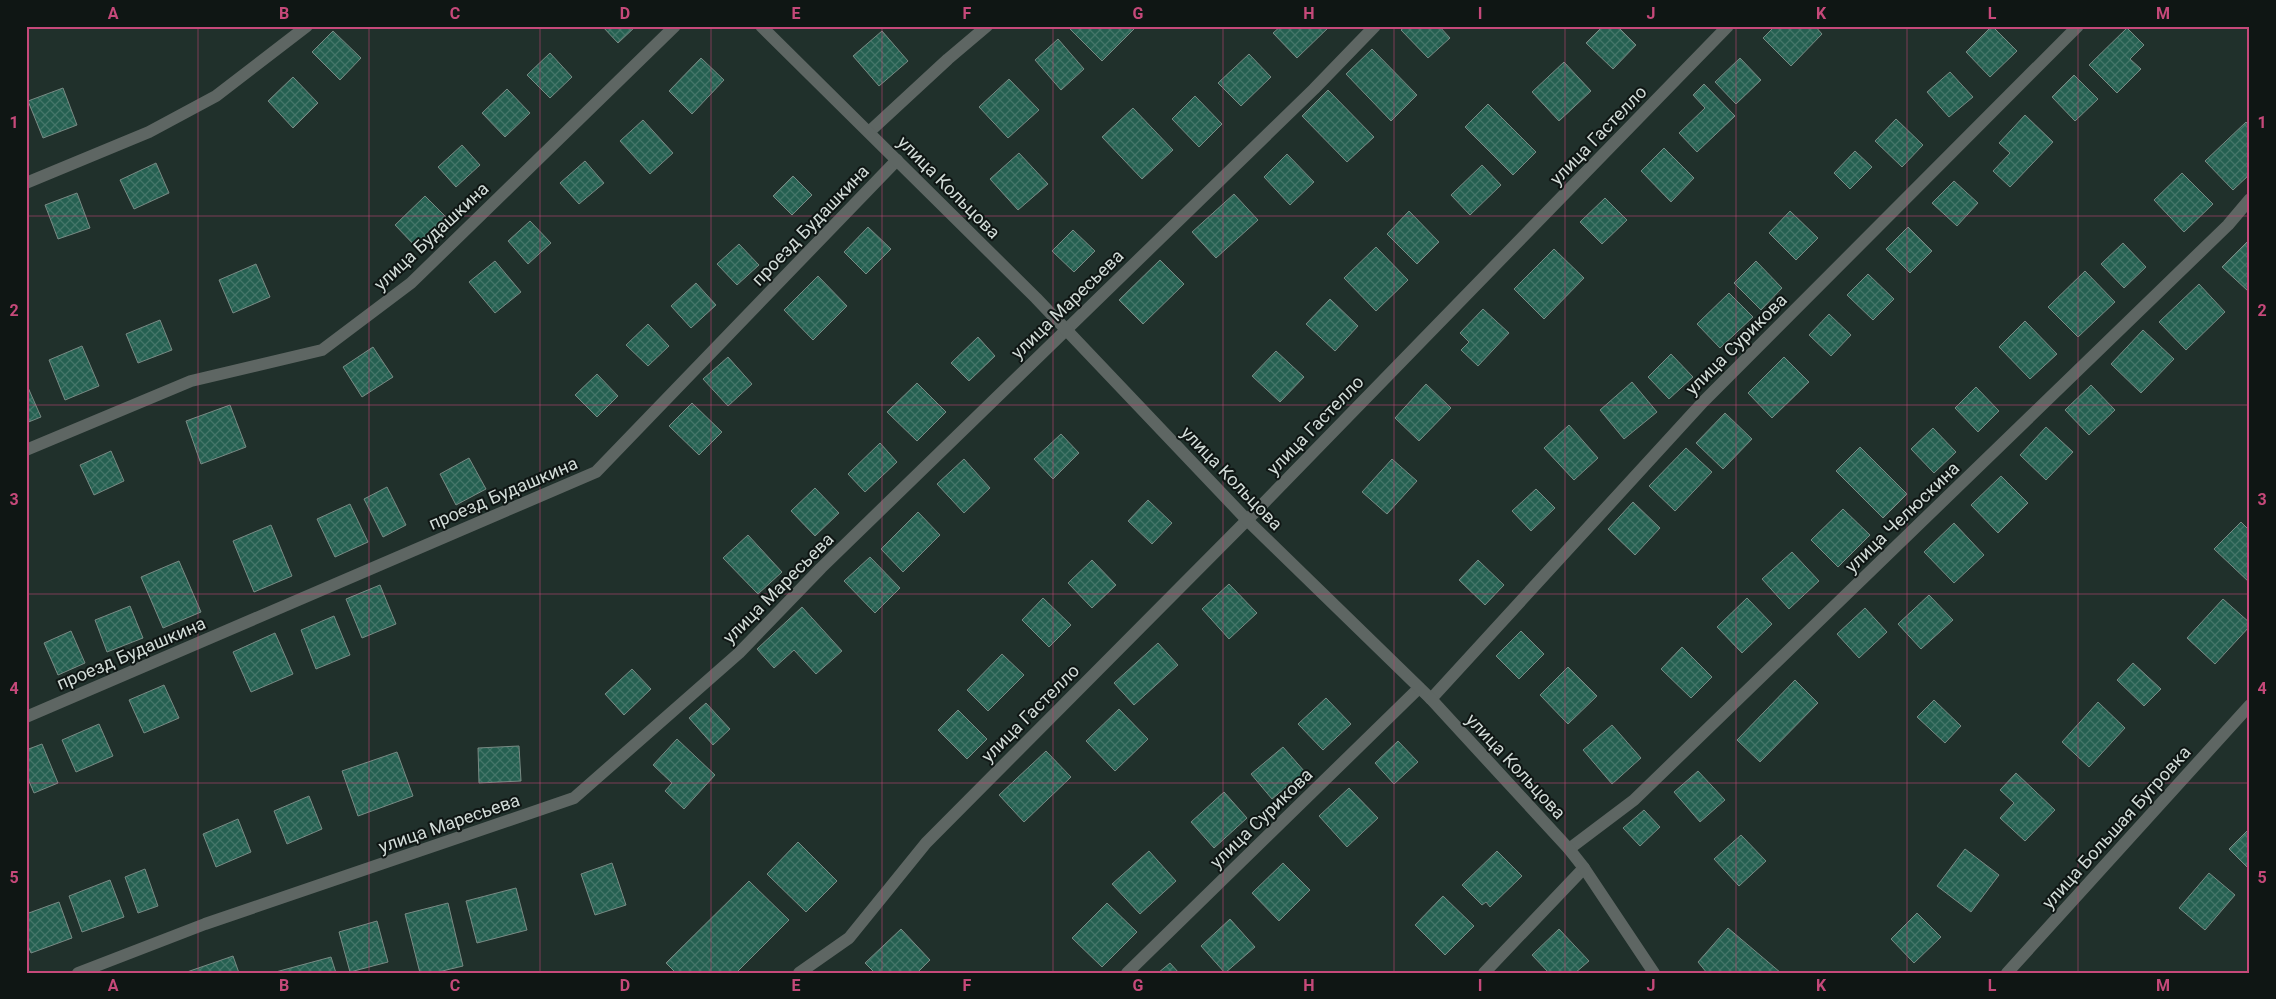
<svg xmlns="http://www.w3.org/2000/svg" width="2276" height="999" font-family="Roboto,sans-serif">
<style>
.building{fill:url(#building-cross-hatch);stroke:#788a84}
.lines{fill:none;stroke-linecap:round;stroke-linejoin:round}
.minor{stroke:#5e6663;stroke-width:12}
.tertiary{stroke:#5e6663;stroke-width:12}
.grid{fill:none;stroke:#c6497a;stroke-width:1;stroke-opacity:0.55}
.labels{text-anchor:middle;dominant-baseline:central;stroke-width:4;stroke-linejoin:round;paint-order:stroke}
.street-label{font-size:18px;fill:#d2dcd8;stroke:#0f1614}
.neatline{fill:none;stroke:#c6497a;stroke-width:2}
.grid-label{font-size:16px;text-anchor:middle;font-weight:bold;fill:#c6497a}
</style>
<defs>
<pattern id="building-cross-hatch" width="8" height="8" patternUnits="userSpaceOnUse" patternTransform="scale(1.25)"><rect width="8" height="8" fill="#256051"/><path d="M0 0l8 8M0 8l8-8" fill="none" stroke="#447669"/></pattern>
</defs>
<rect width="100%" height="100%" fill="#20302b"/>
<!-- building -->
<g class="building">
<polygon points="602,26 636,26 618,43"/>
<polygon points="1073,26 1137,26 1102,61 1070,29"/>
<polygon points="1281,26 1330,26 1297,58 1273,33"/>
<polygon points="1406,26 1439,26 1450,38 1428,58 1401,30"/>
<polygon points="1603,26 1617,26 1636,45 1613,69 1586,43"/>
<polygon points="1775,26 1815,26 1822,34 1791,66 1763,38"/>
<polygon points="1992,26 2017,51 1990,77 1966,52"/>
<polygon points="2127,28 2144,45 2130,59 2141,69 2117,93 2089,65"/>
<polygon points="333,31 361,58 340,80 312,52"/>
<polygon points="882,31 908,61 879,86 853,56"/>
<polygon points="1058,39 1084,69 1061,90 1035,60"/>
<polygon points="1372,49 1417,95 1391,121 1346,74"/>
<polygon points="550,53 572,77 550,98 527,75"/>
<polygon points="1249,54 1271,77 1241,106 1218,83"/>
<polygon points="701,58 724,80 692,114 669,91"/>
<polygon points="1740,58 1761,80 1736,104 1715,82"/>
<polygon points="1564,62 1591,91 1559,121 1532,92"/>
<polygon points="1950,72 1973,97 1949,117 1927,92"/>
<polygon points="2074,75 2098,99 2075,121 2052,97"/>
<polygon points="293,77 318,103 293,128 268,101"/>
<polygon points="1009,79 1039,110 1008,138 979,107"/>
<polygon points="1704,84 1735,116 1697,152 1679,133 1705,108 1693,95"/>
<polygon points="63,88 77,125 43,138 28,101"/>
<polygon points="507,89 530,113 505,137 482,113"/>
<polygon points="1328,90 1374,137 1347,162 1302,116"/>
<polygon points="1195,96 1222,124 1199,147 1172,119"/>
<polygon points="1488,104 1536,152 1513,175 1465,127"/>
<polygon points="1133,108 1173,150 1142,179 1102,137"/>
<polygon points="2025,115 2053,142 2010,187 1993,171 2010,153 1999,143"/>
<polygon points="1896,119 1923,145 1902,167 1875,141"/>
<polygon points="643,120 673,153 650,174 620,141"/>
<polygon points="2246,122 2250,126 2250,174 2233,190 2205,161"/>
<polygon points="462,145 480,165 456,187 438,167"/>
<polygon points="1664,148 1694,178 1671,202 1641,171"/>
<polygon points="1855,151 1872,167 1850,189 1834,173"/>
<polygon points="1019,153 1048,184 1018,210 990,179"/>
<polygon points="1287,154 1314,182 1290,205 1264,177"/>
<polygon points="585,161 604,183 579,204 560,183"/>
<polygon points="156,163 169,193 134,209 120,180"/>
<polygon points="1482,165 1501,185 1470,215 1451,195"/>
<polygon points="2182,173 2213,204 2184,232 2154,200"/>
<polygon points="793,176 812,195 792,215 773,196"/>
<polygon points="1954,181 1978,203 1957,226 1932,203"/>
<polygon points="77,193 90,228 58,239 45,205"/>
<polygon points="1234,194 1258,220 1216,258 1192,232"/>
<polygon points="425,196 447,218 416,247 395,225"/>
<polygon points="1605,198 1627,220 1602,244 1580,222"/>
<polygon points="1409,211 1439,242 1417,264 1387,234"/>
<polygon points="1790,211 1818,238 1796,260 1769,233"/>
<polygon points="530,221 551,243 528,264 508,241"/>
<polygon points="868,227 891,249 866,274 844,252"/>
<polygon points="1908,227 1932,251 1910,273 1886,249"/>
<polygon points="1073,230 1095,251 1074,272 1052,251"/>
<polygon points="2247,242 2250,245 2250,289 2248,291 2222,267"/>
<polygon points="2123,243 2146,267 2124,288 2101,264"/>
<polygon points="739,244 759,265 737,285 717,264"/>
<polygon points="1376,247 1408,280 1376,311 1344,278"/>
<polygon points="1554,249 1584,278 1544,319 1514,289"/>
<polygon points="1160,260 1184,284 1143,324 1119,300"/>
<polygon points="495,261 521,292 495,313 469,282"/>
<polygon points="1756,261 1782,288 1761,310 1734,283"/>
<polygon points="256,264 270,297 233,313 219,280"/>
<polygon points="2085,271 2115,302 2078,337 2048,307"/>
<polygon points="1868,274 1894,299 1873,320 1847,295"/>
<polygon points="818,276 847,306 813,340 784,310"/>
<polygon points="696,283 716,305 691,328 671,306"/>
<polygon points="2199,284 2225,312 2186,350 2159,322"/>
<polygon points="1729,293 1753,317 1720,348 1697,324"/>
<polygon points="1330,299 1358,326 1335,351 1306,324"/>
<polygon points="1483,309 1509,333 1478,366 1461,350 1469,342 1460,333"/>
<polygon points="1829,314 1851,335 1831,356 1809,335"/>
<polygon points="160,320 172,350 138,363 126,334"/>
<polygon points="2025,321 2057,354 2030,379 1999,347"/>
<polygon points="648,324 669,346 648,366 626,345"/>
<polygon points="2143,330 2174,359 2141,393 2111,364"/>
<polygon points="978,337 995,356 969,381 951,363"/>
<polygon points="82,346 99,386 65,400 49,360"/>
<polygon points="373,347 393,377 362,397 343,367"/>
<polygon points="1276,351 1304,377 1280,402 1252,376"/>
<polygon points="1671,354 1693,377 1669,399 1648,377"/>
<polygon points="728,357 752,384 728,406 703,379"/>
<polygon points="1784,357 1809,382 1772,418 1748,393"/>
<polygon points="597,374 618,396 597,417 575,395"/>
<polygon points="1632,382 1657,412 1624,439 1600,410"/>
<polygon points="26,383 41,417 26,423"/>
<polygon points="917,383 946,412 917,441 887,412"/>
<polygon points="1426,384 1451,408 1419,441 1395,418"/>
<polygon points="2091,385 2115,410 2089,435 2065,410"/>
<polygon points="1976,387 1999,411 1978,432 1955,408"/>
<polygon points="692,403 722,432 699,455 669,426"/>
<polygon points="230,405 246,447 201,464 186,421"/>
<polygon points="1725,413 1752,439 1723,469 1696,443"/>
<polygon points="1569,425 1598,458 1574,480 1544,448"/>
<polygon points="2046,427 2073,452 2046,480 2020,455"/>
<polygon points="1933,428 1956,452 1934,473 1911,449"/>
<polygon points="1061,434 1079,453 1053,479 1034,459"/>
<polygon points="880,443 897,462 865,492 848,474"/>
<polygon points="1860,447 1907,494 1883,518 1836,471"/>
<polygon points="1686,448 1712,472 1675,511 1649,486"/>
<polygon points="111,451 124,481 94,495 80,465"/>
<polygon points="469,458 486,489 456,505 440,474"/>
<polygon points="964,459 990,488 964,513 937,484"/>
<polygon points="1392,459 1417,481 1387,514 1362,492"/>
<polygon points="2001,476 2028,503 1998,533 1971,505"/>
<polygon points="387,487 406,525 383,537 364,499"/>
<polygon points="815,488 839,513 815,536 791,511"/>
<polygon points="1536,489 1555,508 1531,531 1512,511"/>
<polygon points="1148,500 1172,523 1152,544 1128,521"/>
<polygon points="1633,502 1660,528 1635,555 1608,529"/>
<polygon points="350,504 368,542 335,557 317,519"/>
<polygon points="1843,509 1870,535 1838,567 1811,540"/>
<polygon points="918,512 940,535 903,572 881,549"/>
<polygon points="2241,522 2250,531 2250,583 2214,549"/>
<polygon points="1954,523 1984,555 1954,583 1924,552"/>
<polygon points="271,525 292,576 254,592 233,541"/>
<polygon points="748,535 782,572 758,594 723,558"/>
<polygon points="1792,552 1819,581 1789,609 1762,579"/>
<polygon points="870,557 900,588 875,613 844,581"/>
<polygon points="1092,560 1116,585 1092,608 1068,583"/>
<polygon points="1478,560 1504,585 1485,605 1459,580"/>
<polygon points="179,561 201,612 163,628 141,577"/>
<polygon points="1229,584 1257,613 1229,639 1202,609"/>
<polygon points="380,585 396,624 362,638 346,599"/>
<polygon points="1929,595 1953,620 1921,649 1898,624"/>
<polygon points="1043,598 1071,625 1049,647 1022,620"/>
<polygon points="1747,598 1772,624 1742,653 1717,627"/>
<polygon points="2223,599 2250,623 2250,626 2215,664 2187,638"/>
<polygon points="130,606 143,638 107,652 95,620"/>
<polygon points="802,607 842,651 816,674 794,650 774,668 757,649"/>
<polygon points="1865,608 1887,632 1859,658 1837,634"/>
<polygon points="334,616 350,655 316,669 301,630"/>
<polygon points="71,631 85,663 58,675 44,643"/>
<polygon points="1521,631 1544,654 1519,679 1496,656"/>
<polygon points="275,633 293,674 251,692 233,652"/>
<polygon points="1158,643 1178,665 1134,705 1114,683"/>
<polygon points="1682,647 1712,677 1691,698 1661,669"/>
<polygon points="1002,654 1024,675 988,711 967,690"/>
<polygon points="2133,663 2161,689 2144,706 2117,680"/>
<polygon points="1568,667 1597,696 1568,724 1540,695"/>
<polygon points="632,669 651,689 624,715 605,694"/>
<polygon points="1795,680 1818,703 1760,762 1737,740"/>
<polygon points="164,685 179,718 144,733 129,700"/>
<polygon points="1326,698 1351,724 1323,750 1298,724"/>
<polygon points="1934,700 1961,726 1945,743 1917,717"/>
<polygon points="2098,702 2125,728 2089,767 2062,742"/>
<polygon points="706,703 730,729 713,745 689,718"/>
<polygon points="1119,709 1148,739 1115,771 1086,741"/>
<polygon points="958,710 987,739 967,759 938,730"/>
<polygon points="99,724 113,756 76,772 62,740"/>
<polygon points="1612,725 1641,758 1612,784 1583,750"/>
<polygon points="677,739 715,775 684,809 665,791 672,783 653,765"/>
<polygon points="1398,741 1418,762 1394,784 1375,763"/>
<polygon points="42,744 58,783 34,793 26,774 26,750"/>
<polygon points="519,746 521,781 479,783 478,748"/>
<polygon points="1283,747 1305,772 1272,799 1251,774"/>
<polygon points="1046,751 1071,777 1024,822 999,795"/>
<polygon points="397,752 413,796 358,816 342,771"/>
<polygon points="1698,771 1725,800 1700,822 1674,792"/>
<polygon points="2016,773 2055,810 2025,841 2000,818 2014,803 2000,790"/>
<polygon points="1349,788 1378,818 1347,847 1319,816"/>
<polygon points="1224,792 1247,818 1214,848 1191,822"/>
<polygon points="309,796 322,829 287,844 274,811"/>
<polygon points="1644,810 1660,827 1640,846 1623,828"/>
<polygon points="238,819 251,852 216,867 203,834"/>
<polygon points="2250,828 2250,870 2229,849"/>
<polygon points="1741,835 1766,861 1739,886 1714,859"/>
<polygon points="798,842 837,881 806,912 767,874"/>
<polygon points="1965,849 1999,875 1971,912 1937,886"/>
<polygon points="1149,851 1176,881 1140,914 1112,884"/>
<polygon points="1497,851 1522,876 1490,907 1486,902 1482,905 1462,885"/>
<polygon points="612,863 626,905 595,915 581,874"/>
<polygon points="1283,863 1310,890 1279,921 1252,893"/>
<polygon points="145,869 158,906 138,913 125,877"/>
<polygon points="2209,873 2235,895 2205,930 2179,908"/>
<polygon points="110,880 124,917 82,932 69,896"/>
<polygon points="749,881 789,920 736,973 676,973 666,963"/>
<polygon points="516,888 527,930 477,943 466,901"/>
<polygon points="1443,896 1474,926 1445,955 1415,925"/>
<polygon points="59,902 72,938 31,953 26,941 26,914"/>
<polygon points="448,903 463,966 434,973 420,973 405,914"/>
<polygon points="1107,903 1137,932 1102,967 1072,938"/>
<polygon points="1917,913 1941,937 1914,963 1891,939"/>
<polygon points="1230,919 1255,947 1225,973 1201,946"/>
<polygon points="377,921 388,962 350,972 339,932"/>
<polygon points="1728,928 1781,973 1707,973 1698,962"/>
<polygon points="901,929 930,960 917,973 875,973 865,963"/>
<polygon points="1559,929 1589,961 1575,973 1549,973 1532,955"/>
<polygon points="233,956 239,973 184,973"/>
<polygon points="331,957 336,973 272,973"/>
<polygon points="1170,963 1179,973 1158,973"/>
</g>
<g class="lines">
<!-- minor -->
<g class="minor">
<polyline points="869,132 948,59 987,26"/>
<polyline points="26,183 149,132 216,96 307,26"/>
<polyline points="26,450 191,381 322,350 411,283 675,26"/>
<polyline points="1431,699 1703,402 2078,26"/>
<polyline points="26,717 596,472 897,160"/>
<polyline points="1569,849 1634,800 2228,225 2250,199"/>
<polyline points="78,973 205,924 574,798 739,653 821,568 1314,89 1375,26"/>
<polyline points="799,973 849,938 926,843 1258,509 1728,26"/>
<polyline points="1127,973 1419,688"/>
<polyline points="1484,973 1584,868"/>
<polyline points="2007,973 2250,705"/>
</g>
<!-- tertiary -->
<polyline class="tertiary" points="761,26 1036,298 1247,520 1431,699 1569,849 1584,868 1654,973"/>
</g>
<!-- grid -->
<path class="grid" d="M198,26v947M369,26v947M540,26v947M711,26v947M882,26v947M1053,26v947M1223,26v947M1394,26v947M1565,26v947M1736,26v947M1907,26v947M2078,26v947M26,216h2224M26,405h2224M26,594h2224M26,783h2224"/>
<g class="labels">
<!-- street labels -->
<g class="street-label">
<text transform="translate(1598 135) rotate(-46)">улица Гастелло</text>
<text transform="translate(949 187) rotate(45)">улица Кольцова</text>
<text transform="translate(810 225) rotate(-46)">проезд Будашкина</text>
<text transform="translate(431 236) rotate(-43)">улица Будашкина</text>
<text transform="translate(1067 304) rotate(-44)">улица Маресьева</text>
<text transform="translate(1736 344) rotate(-45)">улица Сурикова</text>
<text transform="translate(1315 425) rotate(-46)">улица Гастелло</text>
<text transform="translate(1232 478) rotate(46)">улица Кольцова</text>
<text transform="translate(503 493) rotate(-23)">проезд Будашкина</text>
<text transform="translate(1902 517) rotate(-44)">улица Челюскина</text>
<text transform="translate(778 588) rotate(-45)">улица Маресьева</text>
<text transform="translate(131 653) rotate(-23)">проезд Будашкина</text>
<text transform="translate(1030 713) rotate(-45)">улица Гастелло</text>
<text transform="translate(1516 766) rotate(47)">улица Кольцова</text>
<text transform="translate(1261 818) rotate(-44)">улица Сурикова</text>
<text transform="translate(449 823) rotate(-19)">улица Маресьева</text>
<text transform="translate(2116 827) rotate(-48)">улица Большая Бугровка</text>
</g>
</g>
<!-- border -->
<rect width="2276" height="999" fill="none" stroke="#0f1614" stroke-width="55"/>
<rect x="28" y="28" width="2220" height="944" class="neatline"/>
<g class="grid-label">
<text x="113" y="19">A</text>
<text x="284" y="19">B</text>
<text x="455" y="19">C</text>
<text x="625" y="19">D</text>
<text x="796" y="19">E</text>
<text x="967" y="19">F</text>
<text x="1138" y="19">G</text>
<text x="1309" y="19">H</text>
<text x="1480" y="19">I</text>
<text x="1651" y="19">J</text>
<text x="1821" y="19">K</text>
<text x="1992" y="19">L</text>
<text x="2163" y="19">M</text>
<text x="14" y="128">1</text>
<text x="2262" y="128">1</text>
<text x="14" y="316">2</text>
<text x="2262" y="316">2</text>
<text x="14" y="505">3</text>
<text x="2262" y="505">3</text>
<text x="14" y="694">4</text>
<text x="2262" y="694">4</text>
<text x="14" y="883">5</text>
<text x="2262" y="883">5</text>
<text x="113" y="991">A</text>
<text x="284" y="991">B</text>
<text x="455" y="991">C</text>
<text x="625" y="991">D</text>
<text x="796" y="991">E</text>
<text x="967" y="991">F</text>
<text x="1138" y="991">G</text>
<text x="1309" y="991">H</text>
<text x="1480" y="991">I</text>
<text x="1651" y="991">J</text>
<text x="1821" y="991">K</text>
<text x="1992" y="991">L</text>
<text x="2163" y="991">M</text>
</g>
</svg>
